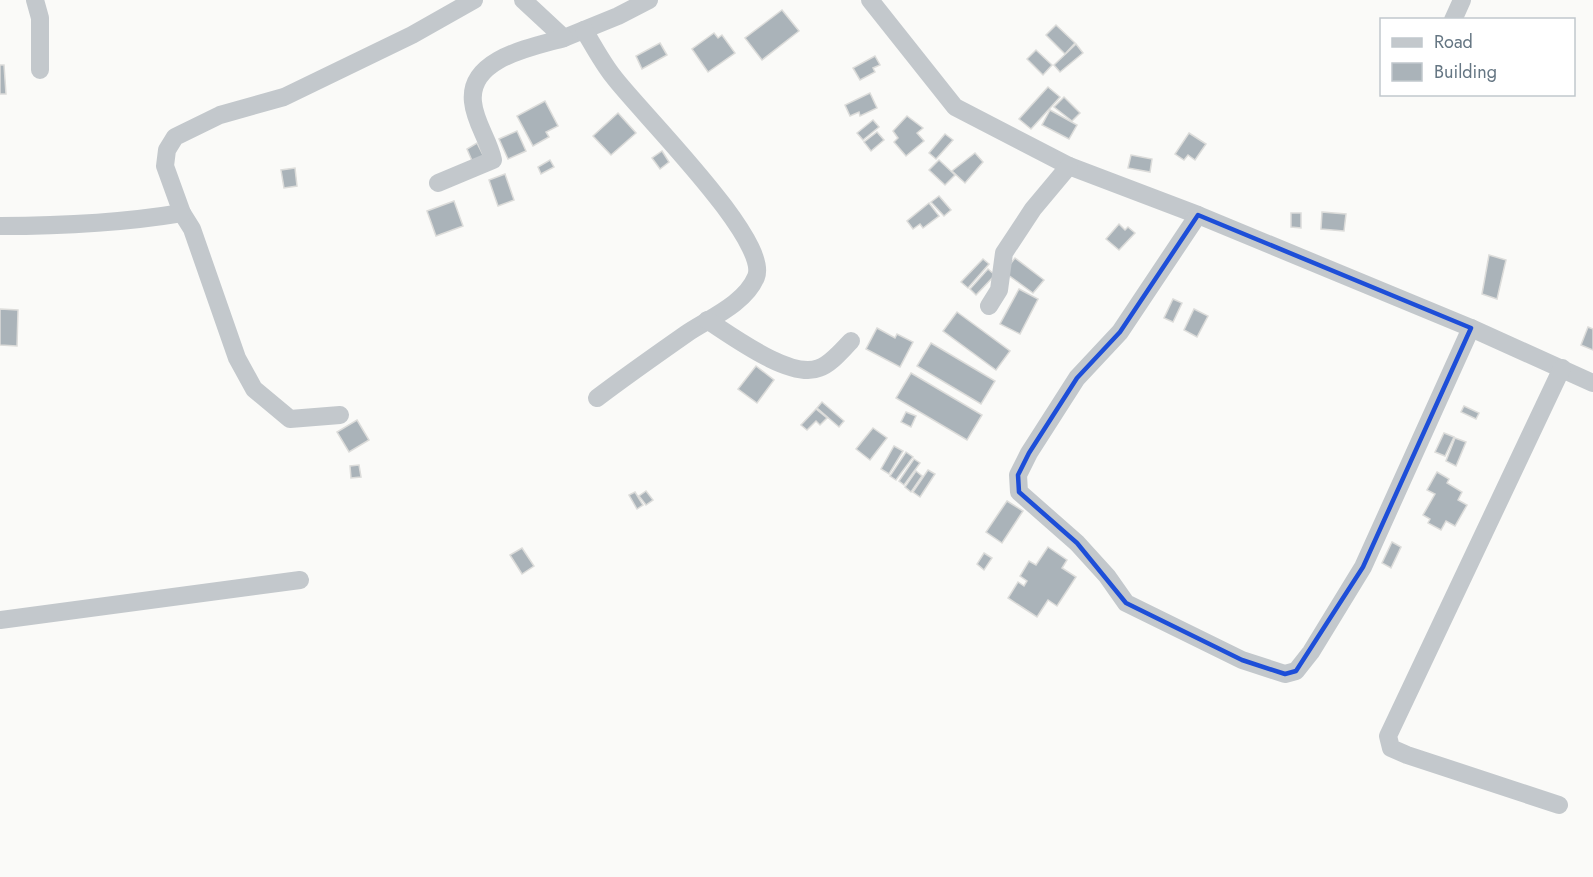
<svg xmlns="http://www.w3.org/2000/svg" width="1593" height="877" font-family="Jost,sans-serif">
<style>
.building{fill:#aab3b9;stroke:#dcdcda;stroke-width:1.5}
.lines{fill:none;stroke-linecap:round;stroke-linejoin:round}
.minor{stroke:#c3c8cc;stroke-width:18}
.marked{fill:none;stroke:#1d4ed8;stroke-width:4.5;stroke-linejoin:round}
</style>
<rect width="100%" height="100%" fill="#fafaf8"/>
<!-- building -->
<g class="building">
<polygon points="782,10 799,31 762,60 745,38"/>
<polygon points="1056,25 1075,43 1065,54 1046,35"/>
<polygon points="714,33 718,38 722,35 735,53 708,72 692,49"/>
<polygon points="660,43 667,55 642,69 636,56"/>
<polygon points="1076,44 1083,53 1060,72 1054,65"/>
<polygon points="1036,50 1052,65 1043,75 1027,59"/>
<polygon points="875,56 880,65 873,68 875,72 860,80 853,68"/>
<polygon points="0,65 4,65 6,94 0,94"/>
<polygon points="1048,87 1060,97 1031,129 1019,119"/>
<polygon points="870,93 877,108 860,116 859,112 850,116 845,105"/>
<polygon points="1064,97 1080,113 1072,121 1054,107"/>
<polygon points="545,101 558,126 546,132 549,137 533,146 517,116"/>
<polygon points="1050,110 1077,125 1069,139 1042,125"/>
<polygon points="618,113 636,133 611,155 593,136"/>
<polygon points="907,116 923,128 917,133 924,141 906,156 894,142 898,138 893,131"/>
<polygon points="873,120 879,127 863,140 857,133"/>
<polygon points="517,131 526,151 508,159 499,139"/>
<polygon points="877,132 884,140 871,151 864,142"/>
<polygon points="1189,133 1206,144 1195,160 1188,155 1184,160 1175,154"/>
<polygon points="945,134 953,140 936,159 929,153"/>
<polygon points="477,143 484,157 473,163 467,149"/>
<polygon points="662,151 669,162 660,169 652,158"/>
<polygon points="975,153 983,162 965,183 952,171"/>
<polygon points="1131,155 1152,159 1150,172 1128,168"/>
<polygon points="550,160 554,167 541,174 538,167"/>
<polygon points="939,160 955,175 945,185 929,170"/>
<polygon points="295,168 297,186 284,188 281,170"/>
<polygon points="505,174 514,200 498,206 489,180"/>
<polygon points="939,196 951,210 944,216 931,202"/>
<polygon points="454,201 463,226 436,236 427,211"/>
<polygon points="929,203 939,216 923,228 920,224 913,229 907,221"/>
<polygon points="1322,212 1346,214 1344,231 1321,229"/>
<polygon points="1291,213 1301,213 1301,228 1291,227"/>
<polygon points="1119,224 1125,230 1128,227 1135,233 1119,250 1106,239"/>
<polygon points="1489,255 1506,260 1497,299 1482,294"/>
<polygon points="1015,258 1044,280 1033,293 1004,272"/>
<polygon points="983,259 989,264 968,288 961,282"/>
<polygon points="988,269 995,275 976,295 970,289"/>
<polygon points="1019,289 1038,299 1020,334 1000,324"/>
<polygon points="1173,299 1182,303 1173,322 1164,318"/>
<polygon points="0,309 18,310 17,346 0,345"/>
<polygon points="1194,309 1208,316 1197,337 1184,330"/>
<polygon points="957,312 1010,351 996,370 943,331"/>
<polygon points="1588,327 1593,329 1593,350 1581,345"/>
<polygon points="877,328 895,338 897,334 913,342 900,367 866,349"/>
<polygon points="931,343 995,381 981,404 917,366"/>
<polygon points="756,366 774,380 757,403 738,389"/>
<polygon points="911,373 982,415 967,440 896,398"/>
<polygon points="822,402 844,421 839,427 817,408"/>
<polygon points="1464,406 1479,413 1476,419 1461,412"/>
<polygon points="816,409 827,418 820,425 816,421 807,430 801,425"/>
<polygon points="906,412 916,416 911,427 901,422"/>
<polygon points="357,420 369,440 349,452 337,432"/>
<polygon points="873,428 887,438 870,460 856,449"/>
<polygon points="1444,433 1454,437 1445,456 1435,452"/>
<polygon points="1455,438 1466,442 1456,466 1446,461"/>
<polygon points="894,446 903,451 889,474 881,469"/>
<polygon points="906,452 913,457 896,480 890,476"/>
<polygon points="914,459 920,463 904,485 899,481"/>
<polygon points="359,465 361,477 351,478 350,466"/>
<polygon points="928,470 935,474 920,497 913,492"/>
<polygon points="916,471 922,476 911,492 905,487"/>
<polygon points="1437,472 1449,479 1447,483 1462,492 1458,500 1467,505 1455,526 1446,521 1441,530 1428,523 1430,519 1423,515 1435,494 1427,490"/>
<polygon points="646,491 653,500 646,505 639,496"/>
<polygon points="635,492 643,505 637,509 629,495"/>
<polygon points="1007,501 1023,511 1002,543 986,532"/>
<polygon points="1392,542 1401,547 1391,568 1382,563"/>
<polygon points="1048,547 1067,560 1062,568 1076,577 1057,606 1048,600 1037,617 1008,598 1018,582 1024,586 1027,581 1020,576 1029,561 1036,565"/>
<polygon points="522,548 534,566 522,574 510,555"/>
<polygon points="984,553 992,558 984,570 977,564"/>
</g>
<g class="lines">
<!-- minor -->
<g class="minor">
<polyline points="35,0 40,18 40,70"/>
<polyline points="523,0 564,38 618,16 649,0"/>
<polyline points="870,0 955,107 1069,166 1198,215 1471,328 1593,383"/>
<polyline points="1453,20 1462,0"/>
<path d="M584,30c9,15 18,32 29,46 25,34 158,164 143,201 -11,27 -48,42 -70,57 -30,21 -60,42 -89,64"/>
<path d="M438,183l55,-23c-4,-20 -18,-37 -20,-58 -5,-44 60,-55 91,-64"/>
<polyline points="182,213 192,229 237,358 254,389 290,419 340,415"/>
<polyline points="1198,215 1120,332 1077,378 1029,453 1018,475 1019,492 1077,543 1107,576 1126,603 1242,660 1285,674 1296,671 1311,652 1363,567 1471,328"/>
<path d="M0,226c60,0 122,-3 182,-13l-17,-47 2,-16 8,-13 45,-22 64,-18 128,-62 62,-35"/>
<polyline points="989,306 999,290 1004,253 1033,209 1069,166"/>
<path d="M707,320c25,16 84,60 112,48 12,-4 23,-18 32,-27"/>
<polyline points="0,620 300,580"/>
<polyline points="1559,805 1407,755 1391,748 1388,736 1562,368"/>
</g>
</g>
<!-- marked area -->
<path class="marked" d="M1198,215l273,113 -108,239 -67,104 -11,3 -43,-14 -116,-57 -49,-60 -58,-51 -1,-17 11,-22 48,-75 43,-46z"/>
<!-- legend -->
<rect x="1380" y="18" width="195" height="78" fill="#ffffff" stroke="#c1c8cd" stroke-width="1.5"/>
<rect x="1392" y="38" width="30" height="9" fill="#c3c8cc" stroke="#c1c8cd" stroke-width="1.5"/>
<text x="1434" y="48" font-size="18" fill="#657683">Road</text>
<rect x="1392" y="63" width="30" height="18" fill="#aab3b9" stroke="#c1c8cd" stroke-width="1.5"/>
<text x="1434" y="78" font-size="18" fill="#657683">Building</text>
</svg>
